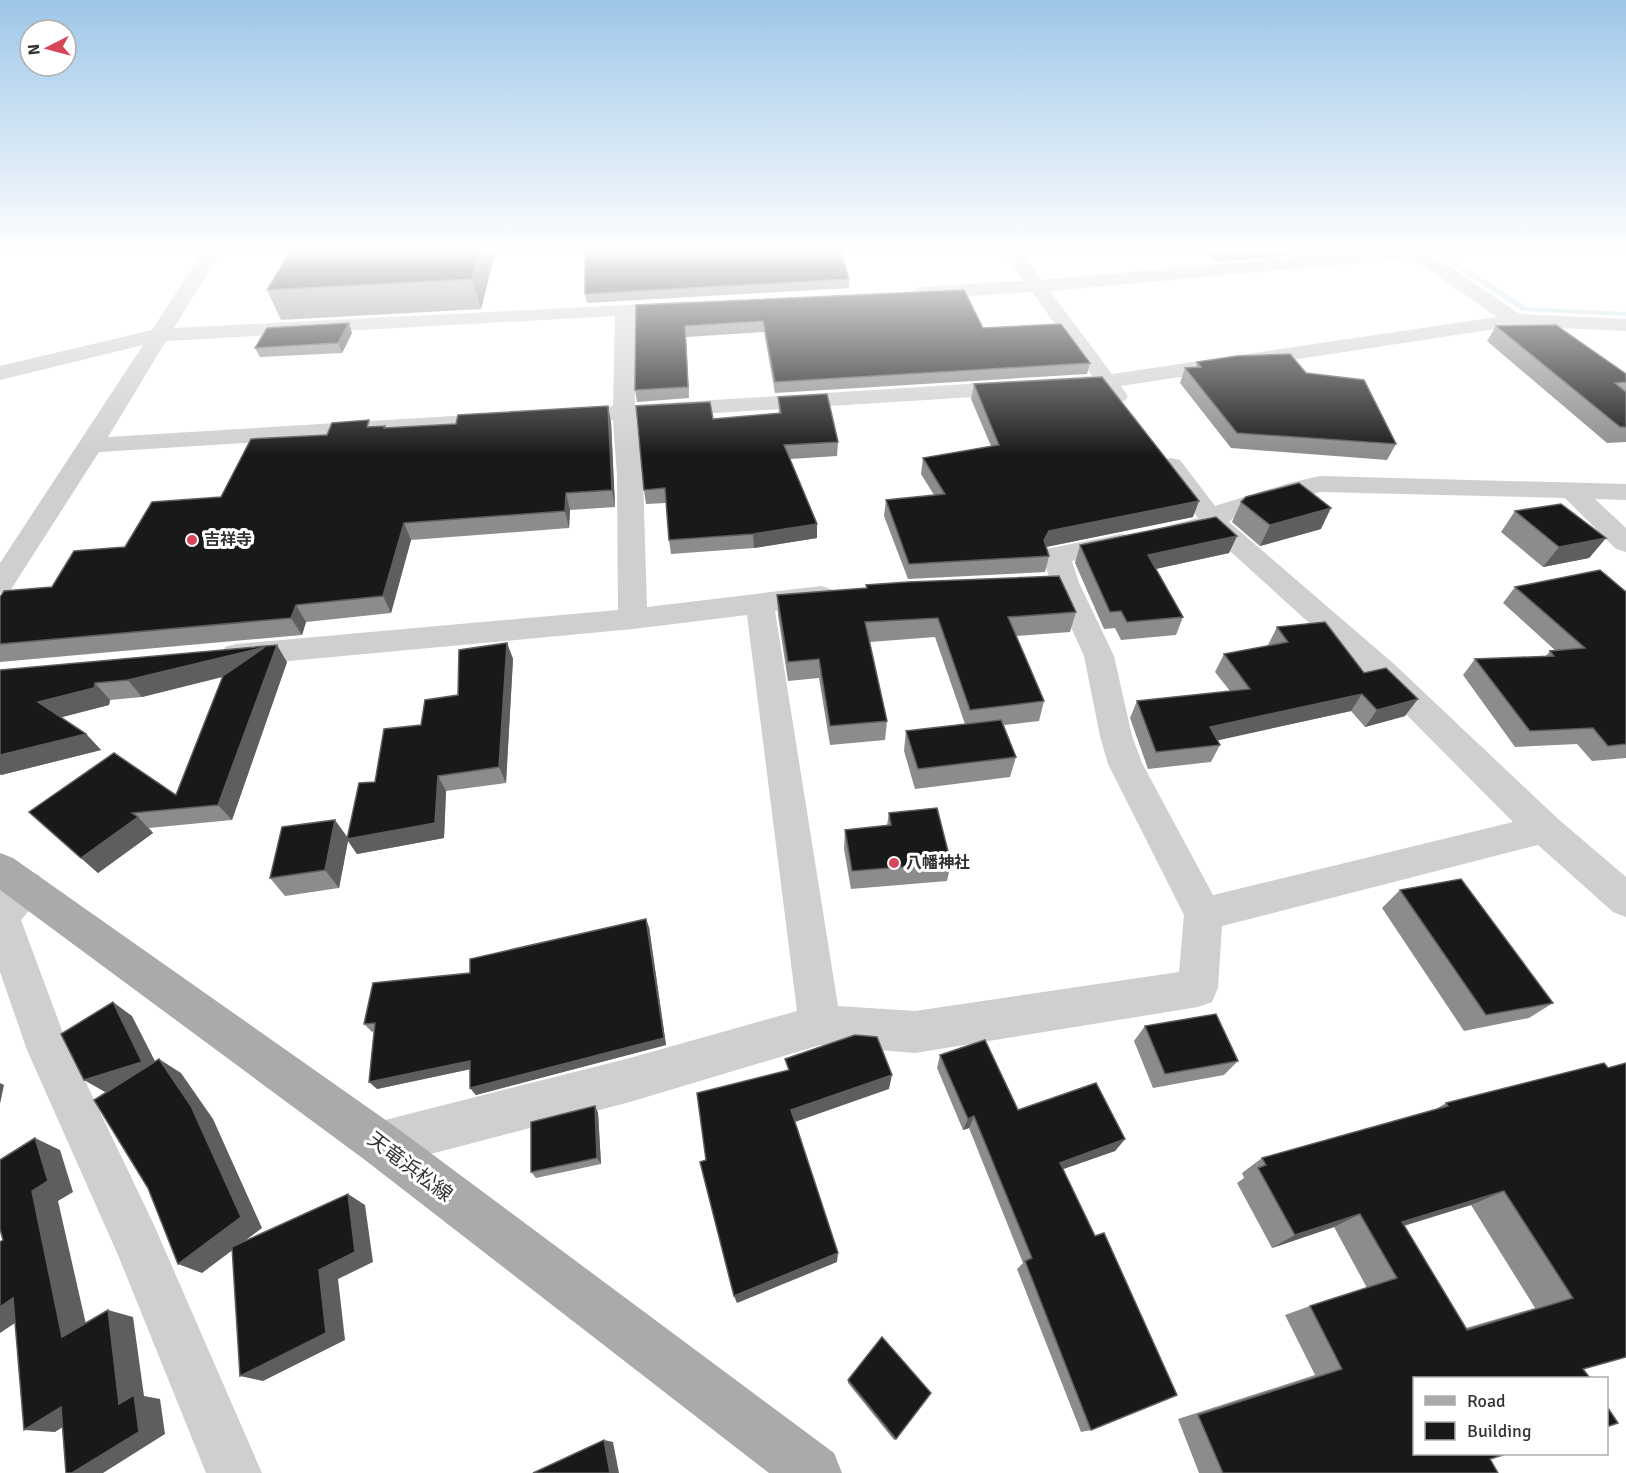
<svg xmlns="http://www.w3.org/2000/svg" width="1626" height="1473" font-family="Signika,'Noto Sans JP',sans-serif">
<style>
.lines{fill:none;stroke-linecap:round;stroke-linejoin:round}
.stream{fill:#cde0e9;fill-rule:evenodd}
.minor{fill:#cfcfcf;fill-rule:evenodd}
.major{fill:#aaa;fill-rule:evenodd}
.wall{fill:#8c8c8c;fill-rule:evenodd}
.shaded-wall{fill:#5e5e5e}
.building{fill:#191919;stroke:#5e5e5e;stroke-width:1.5;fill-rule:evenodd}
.poi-dot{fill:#d74559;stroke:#fff;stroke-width:2}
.labels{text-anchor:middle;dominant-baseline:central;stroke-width:6;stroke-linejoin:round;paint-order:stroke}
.poi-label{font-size:16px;font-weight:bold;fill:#323232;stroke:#fff;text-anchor:start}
.near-street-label{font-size:20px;fill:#323232;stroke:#fff}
</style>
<rect width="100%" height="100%" fill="#fff"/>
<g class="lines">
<!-- stream -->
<g class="stream">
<polygon points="0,249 26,249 23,251 0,252"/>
<polygon points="1429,249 1436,249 1527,307 1626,312 1626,316 1522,311"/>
</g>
<!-- minor -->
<g class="minor">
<path d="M204,249h18l-48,79 513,-26 3,4 -3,4 -7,2 -45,2v91l457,-29 -60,-84 -112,7 -10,-6 10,-6 104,-6 -23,-32h18l23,31 345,-31h69l-3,4 -20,3 87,58 106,5v12l-111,-5 -394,60 7,10 -3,5h-16l-8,-12 -465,29 7,58 4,131 174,-21 10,3 4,7 -4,7 -56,8 63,395 77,5 264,-39 5,-57 -76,-151 -8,-28 -16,-80 -33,-73 -9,-28 4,-6 76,-15 10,2 4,6 -4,6 -60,13 7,22 35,73 18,80 10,27 71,132 300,-73 -141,-142 -163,-148 -33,8 -9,-2 -4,-6 4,-6 31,-8 -39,-53 3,-5 9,-2 9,2 35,46 74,-23 31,-7 306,8v16l-31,-1 31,29v24l-10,-3 -51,-51 -245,-6 -84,23 -7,7 165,142 163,154 69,59v40l-13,-5 -75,-67 -316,81 -4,62 -6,14 -14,5 -283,46 -95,-8 -190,57 -249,65 -16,-7 -7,-16 7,-16 16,-7 249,-63 167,-47 -50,-396 -114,14 -397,37 -11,-3 -4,-8 4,-8 11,-3 382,-34 -1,-134 -4,-56 -47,3 -8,-2 -4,-5 4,-5 55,-5 2,-90 -449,25 -58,96 394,-24 8,2 4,5 -4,5 -8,2 -403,25 -89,139 -10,2v-30l143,-218 -143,35v-14l152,-36zM1412,258l85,59 -385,57 -62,-83z"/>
<polygon points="26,871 39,875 45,887 39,899 21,920 66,1041 154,1225 262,1473 206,1473 118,1255 27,1050 0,972 0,889 13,875"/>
</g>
<!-- major -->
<polygon class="major" points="0,853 13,858 397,1128 834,1453 842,1473 769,1473 365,1160 0,890"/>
</g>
<!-- wall -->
<g class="wall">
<polygon points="292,249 496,249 481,309 281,320 267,290"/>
<polygon points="1201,249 1366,249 1216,262"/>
<polygon points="849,279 849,288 587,303 585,294"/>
<polygon points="636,305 983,328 1090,363 1087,374 775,393 764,332 686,337 689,398 637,402 635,390"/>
<polygon points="1496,326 1626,374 1626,442 1607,443 1487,341"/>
<polygon points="352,333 342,353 260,357 255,348"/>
<polygon points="1197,362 1306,373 1396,444 1387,460 1231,448 1180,383 1185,368 1196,367"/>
<polygon points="974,384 1193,517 1046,547 1049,556 1045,572 908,579 884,516 886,500 934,495 921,474 923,458 991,446 971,399"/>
<polygon points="778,397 838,442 837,456 790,459 817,524 817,538 754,548 671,554 669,540 666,503 646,504 644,490 779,414"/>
<polygon points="608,406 611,422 615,507 570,510 569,528 411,540 391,613 306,622 302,635 0,662 0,597 52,587 125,547 221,497 327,435 371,427 385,426 386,428 456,424"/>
<polygon points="1241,502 1321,529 1260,546 1232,522"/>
<polygon points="1515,511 1606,538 1589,558 1543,567 1501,532"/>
<polygon points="1237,536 1229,553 1156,569 1183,617 1176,635 1121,640 1115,628 1104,629 1075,563 1080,545"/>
<polygon points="866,585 1076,612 1070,632 1016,636 1044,701 1039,721 1004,725 1016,757 1010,777 915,789 904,751 906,731 965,724 935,637 870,642 887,721 885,740 830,745 819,678 788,681 778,615 777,595 866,588"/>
<polygon points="1515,587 1626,592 1626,758 1592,761 1577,744 1515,747 1463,675 1475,659 1546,656 1550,651 1556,651 1503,603"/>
<polygon points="1277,627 1364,673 1405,716 1365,727 1351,711 1217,740 1220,745 1211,762 1148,769 1130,718 1137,701 1230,691 1215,672 1224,654 1268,646 1268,645"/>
<polygon points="507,643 513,659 506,783 446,791 444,838 357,854 348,841 339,888 285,896 270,878 347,837 375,782 421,725 458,695"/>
<polygon points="287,662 232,820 149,828 153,833 98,873 29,812 176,795 223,677 142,697 110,700 109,705 61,717 86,734 101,750 1,775 0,774 0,670"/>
<polygon points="889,813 951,863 947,881 851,889 844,849 845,830 887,825"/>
<polygon points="1400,890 1553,1003 1529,1018 1464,1031 1382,908"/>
<polygon points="649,927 666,1045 476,1095 470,1088 470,1069 377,1089 374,1031 372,1032 364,1024 470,973"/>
<polygon points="1145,1026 1238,1061 1224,1075 1153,1088 1134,1041"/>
<polygon points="940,1055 1018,1110 1125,1139 1115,1151 1063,1169 1091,1430 1081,1432 1017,1269 1023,1263 969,1128 963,1130 937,1068"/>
<path d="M1604,1063l-21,306 -93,90 8,14h-299l-21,-54 137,-44 -30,-60 25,-9 57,-18 -33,-61 -62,21 -35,-65 7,-5 -2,-5 20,-15 174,-49 10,-6zM1471,1205l64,103 -69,20 -62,-102z"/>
<polygon points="595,1106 598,1113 601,1164 536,1178 531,1172"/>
<polygon points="848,1380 896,1439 894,1440 848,1383"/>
</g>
<!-- shaded-wall -->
<g class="shaded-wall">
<polygon points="481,249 496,249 481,309 472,279"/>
<polygon points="349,323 352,333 342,353 338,343"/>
<polygon points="685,326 686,337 689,398 688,387"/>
<polygon points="608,406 611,422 615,507 612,490"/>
<polygon points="566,493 570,510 569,528 565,511"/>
<polygon points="1199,501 1193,517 1046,547 1044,540 1049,531"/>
<polygon points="1331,508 1321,529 1260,546 1270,525"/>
<polygon points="404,523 411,540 391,613 383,596"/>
<polygon points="817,524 817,538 754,548 753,534"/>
<polygon points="1237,536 1229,553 1141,572 1148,555"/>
<polygon points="1606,538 1589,558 1543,567 1559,547"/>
<polygon points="296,605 306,622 302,635 291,618"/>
<polygon points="507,643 513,659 506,783 499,767"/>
<polygon points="277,645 287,662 232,820 218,805 269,665 142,697 128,680 265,647"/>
<polygon points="95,683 110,700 109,705 55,719 38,702"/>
<polygon points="1362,694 1351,711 1201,744 1210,727"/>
<polygon points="1418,699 1405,716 1365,727 1377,710"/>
<polygon points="86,734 101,750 1,775 0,774 0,755"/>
<polygon points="438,776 446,791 444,838 357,854 348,841 339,888 325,870 335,820 348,838"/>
<polygon points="138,817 153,833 98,873 81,858"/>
<polygon points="646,919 649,927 666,1045 476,1095 470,1088"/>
<polygon points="113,1002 132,1016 162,1075 105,1092 84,1080"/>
<polygon points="159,1059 181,1073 213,1119 262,1228 202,1273 178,1264"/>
<polygon points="470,1061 476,1068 377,1089 369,1082"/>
<polygon points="892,1075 889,1089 792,1123 791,1110"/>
<polygon points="0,1083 4,1085 0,1104"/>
<polygon points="595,1106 598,1113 601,1164 597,1158"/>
<polygon points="974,1116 969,1128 963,1130 968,1119"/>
<polygon points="35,1138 60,1150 73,1192 58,1201 90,1342 62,1337 32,1191"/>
<polygon points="1125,1139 1115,1151 1052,1173 1060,1163"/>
<polygon points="1504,1191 1471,1205 1373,1235 1402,1222"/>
<polygon points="348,1194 365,1205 373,1262 338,1279 345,1340 263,1381 240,1376 319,1270"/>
<polygon points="1360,1214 1334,1227 1272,1248 1295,1235"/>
<polygon points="838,1253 837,1262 737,1303 734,1296"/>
<polygon points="13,1298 42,1305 0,1333 0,1307"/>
<polygon points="108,1310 133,1317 144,1396 160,1399 165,1434 103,1473 72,1473 119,1404"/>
<polygon points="61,1407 90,1410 55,1432 24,1430"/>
<polygon points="604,1440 613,1442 619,1473 610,1473"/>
</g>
<!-- building -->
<g class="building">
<polygon points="292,249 481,249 472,279 267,290"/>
<polygon points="585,249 840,249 849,279 585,294"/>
<polygon points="1215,249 1259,249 1219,252"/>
<polygon points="964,290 983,328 1061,324 1090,363 775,382 763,321 685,326 688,387 635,390 636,305"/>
<polygon points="349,323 338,343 255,348 267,328"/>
<polygon points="1556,325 1626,374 1626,382 1615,383 1626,392 1626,427 1620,427 1496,326"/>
<polygon points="1290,354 1306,373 1364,380 1396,444 1237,433 1185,368 1201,367 1197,362 1237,356"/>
<polygon points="1102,377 1199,501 1049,531 1044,540 1049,556 909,564 886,500 945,494 923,458 999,445 974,384"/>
<polygon points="827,394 838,442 784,445 817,524 753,534 669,540 665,488 644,490 636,406 710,402 713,419 781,413 778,397"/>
<polygon points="608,406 612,490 566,493 565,511 404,523 383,596 296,605 291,618 0,644 0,597 4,591 52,587 74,551 125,547 152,502 221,497 251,439 327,435 332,423 369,420 367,427 385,426 384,428 456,424 458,415"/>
<polygon points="1299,483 1331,508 1270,525 1241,502 1246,497"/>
<polygon points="1561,504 1606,538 1559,547 1515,511"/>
<polygon points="1216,517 1237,536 1148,555 1183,617 1127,622 1121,611 1110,612 1080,545"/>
<polygon points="1600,570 1626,592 1626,744 1608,746 1593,728 1530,731 1475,659 1554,656 1550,651 1585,648 1515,587"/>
<polygon points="1059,576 1076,612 1008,617 1044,701 970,710 938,618 865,622 887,721 830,726 819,659 788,662 777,595 867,588 866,585 908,582"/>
<polygon points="1325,622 1364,673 1386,668 1418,699 1377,710 1362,694 1210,727 1220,745 1156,752 1137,701 1250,689 1224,654 1288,642 1277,627"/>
<polygon points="507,643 499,767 438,776 435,823 347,839 359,783 375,782 384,729 421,725 425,700 458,695 459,650"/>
<polygon points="277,645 218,805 132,813 138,817 81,858 29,812 114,753 176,795 223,676 265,647 128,680 95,683 94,688 38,702 86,734 0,755 0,670"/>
<polygon points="1001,720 1016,757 918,769 906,731"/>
<polygon points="937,808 951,863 852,871 845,830 891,825 889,813"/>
<polygon points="335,820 325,870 270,878 282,827"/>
<polygon points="1461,879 1553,1003 1486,1015 1400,890"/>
<polygon points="646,919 664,1038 470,1088 470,1061 369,1082 375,1023 364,1024 373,983 470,973 470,959"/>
<polygon points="113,1002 142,1062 84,1080 61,1034"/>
<polygon points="1216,1014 1238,1061 1165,1074 1145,1026"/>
<polygon points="855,1035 877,1037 892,1075 791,1110 838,1253 734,1296 700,1162 706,1160 697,1093 789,1070 785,1059"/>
<polygon points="985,1040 1018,1110 1096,1083 1125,1139 1060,1163 1095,1236 1104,1233 1177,1395 1091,1430 1025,1261 1032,1258 974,1116 968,1119 940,1055"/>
<polygon points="159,1059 191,1106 241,1217 178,1264 148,1188 94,1100"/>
<path d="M1604,1063l4,5 18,-5v294l-43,12 7,9h-176v76h92l-16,5 8,14h-275l-25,-58 144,-46 -32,-63 87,-28 -37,-64 -65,21 -37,-67 8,-3 -4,-7 186,-52 -2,-3zM1504,1191l69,107 -106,32 -65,-108z"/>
<polygon points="595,1106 597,1158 531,1172 531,1122"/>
<polygon points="35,1138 48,1181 32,1191 62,1337 108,1310 119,1404 134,1395 139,1432 72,1473 66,1473 61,1407 24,1430 13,1298 0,1307 0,1242 3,1240 0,1229 0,1160"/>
<polygon points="348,1194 355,1252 319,1270 326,1333 240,1376 232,1247"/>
<polygon points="882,1337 931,1393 896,1439 848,1380"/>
<polygon points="1606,1405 1618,1423 1606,1427"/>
<polygon points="604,1440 610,1473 533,1473"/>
</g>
<!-- sky -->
<linearGradient id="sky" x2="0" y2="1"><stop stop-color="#9dc6e8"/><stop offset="0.55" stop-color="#fff"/><stop offset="1" stop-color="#fff" stop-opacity="0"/></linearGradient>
<rect width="1626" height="455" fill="url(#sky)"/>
<!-- markers -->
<g class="poi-dot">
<circle cx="192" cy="540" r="6"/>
<circle cx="894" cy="863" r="6"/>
</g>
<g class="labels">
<!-- poi labels -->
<g class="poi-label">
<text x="204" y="540">吉祥寺</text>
<text x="906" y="863">八幡神社</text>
</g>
<!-- near-street labels -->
<g class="near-street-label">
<text transform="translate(410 1167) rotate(37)">天竜浜松線</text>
</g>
</g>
<!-- legend -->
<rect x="1413" y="1377" width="195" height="78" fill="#ffffff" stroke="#adadad" stroke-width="1.5"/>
<rect x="1425" y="1396" width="30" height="9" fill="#aaaaaa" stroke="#adadad" stroke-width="1.5"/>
<text x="1467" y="1407" font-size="18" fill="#323232">Road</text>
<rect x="1425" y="1422" width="30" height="18" fill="#191919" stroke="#adadad" stroke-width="1.5"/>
<text x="1467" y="1437" font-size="18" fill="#323232">Building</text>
<!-- north arrow -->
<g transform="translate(48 48) rotate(264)"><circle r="28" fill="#ffffff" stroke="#adadad" stroke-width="1.5"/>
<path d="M0-4.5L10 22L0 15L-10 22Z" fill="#d74559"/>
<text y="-9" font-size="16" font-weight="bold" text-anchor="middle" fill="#323232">N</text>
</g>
</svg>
